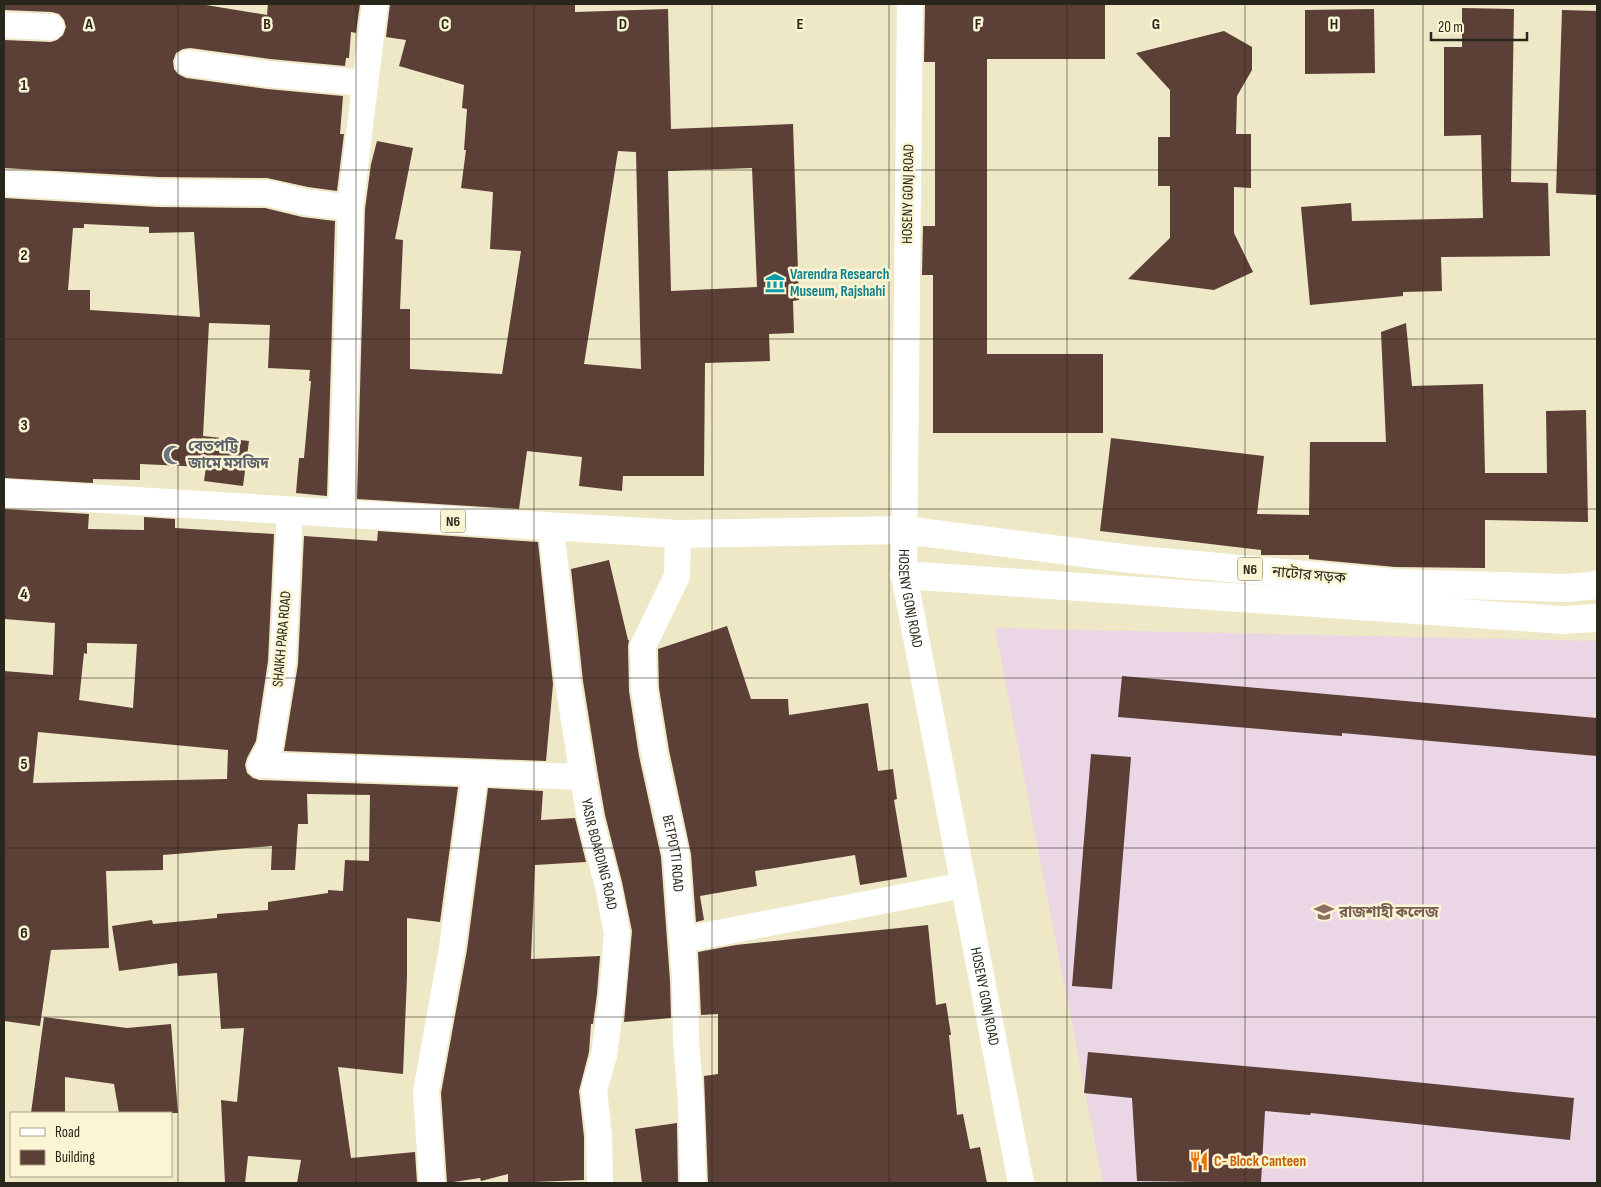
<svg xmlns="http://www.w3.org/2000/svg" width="1601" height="1187" font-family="'Sofia Sans Condensed','Noto Sans Bengali',sans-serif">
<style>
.education{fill:#ead6e5}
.building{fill:#5c3f37;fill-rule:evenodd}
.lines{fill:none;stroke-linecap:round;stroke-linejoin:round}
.street{stroke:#fff;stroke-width:26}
.highway{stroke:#fff;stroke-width:28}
.grid{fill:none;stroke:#29271b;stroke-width:1;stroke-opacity:0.55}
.labels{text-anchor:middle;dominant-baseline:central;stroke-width:5;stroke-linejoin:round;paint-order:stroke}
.shield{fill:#fbf5d3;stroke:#686552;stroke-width:1}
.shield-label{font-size:14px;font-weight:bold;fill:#29271b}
.street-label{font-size:15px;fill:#29271b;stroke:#fbf5d3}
.culture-label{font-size:15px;font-weight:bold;fill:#0d838f;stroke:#fbf5d3;text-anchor:start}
.worship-label{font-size:15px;font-weight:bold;fill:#5b616d;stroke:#fbf5d3;text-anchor:start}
.education-label{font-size:15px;font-weight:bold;fill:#785e54;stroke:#fbf5d3;text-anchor:start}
.food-label{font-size:15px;font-weight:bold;fill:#c56008;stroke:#fbf5d3;text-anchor:start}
.grid-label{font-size:16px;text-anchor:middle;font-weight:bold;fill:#29271b;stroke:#fbf5d3;stroke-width:5;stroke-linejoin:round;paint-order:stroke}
</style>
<rect width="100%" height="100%" fill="#eee8c6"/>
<!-- education -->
<polygon class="education" points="995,628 1597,641 1597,1183 1103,1183"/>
<!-- building -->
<g class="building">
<polygon points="4,4 200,4 267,15 268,4 360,4 356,33 351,32 349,58 346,58 345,66 270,59 190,48 183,49 176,53 173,61 174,69 178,74 186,78 267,89 343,96 340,134 344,134 337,191 308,187 267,178 159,177 4,168 4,40 51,42 57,40 63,35 66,27 64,20 59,14 52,12 4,10"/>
<path d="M390,4h185v8l93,-3 3,120 122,-5 6,176 -6,1 1,32 -25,1 1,27 -65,2 -1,113h-81l-1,15 -43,-5 3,-29 -55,-6 -8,58 -162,-10 8,-290 6,-45 6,-23 36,7 -18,91 8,1 -3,69h10v60l92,5 19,-123 -31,-2 3,-57 -32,-4 5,-38h-2l3,-41 -5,-1 2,-23 -65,-19 7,-26 -20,-3zM618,151l18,1 5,217 -57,-5zM752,168l5,119 -86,4 -3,-120z"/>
<polygon points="925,5 1105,5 1105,59 987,59 987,354 1103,354 1103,433 933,433 933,275 922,275 923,226 935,226 935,62 924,62"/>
<polygon points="1462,8 1514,9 1511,182 1548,183 1550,256 1441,257 1442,291 1403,292 1403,296 1310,305 1301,207 1351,203 1352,221 1483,218 1481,135 1444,136 1444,47 1462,47"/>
<polygon points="1374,9 1375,73 1305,74 1305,10"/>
<polygon points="1562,10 1597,11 1597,195 1556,193"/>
<polygon points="1224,31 1252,47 1252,70 1237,96 1236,134 1251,134 1251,188 1234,187 1234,233 1253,272 1214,290 1128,279 1170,238 1170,186 1158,186 1158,137 1170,137 1170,90 1136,53"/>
<path d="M4,198l153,9 108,1 37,9 33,4 -8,275 -31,-3 3,-35h5l7,-77h-2l1,-11 -42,-2 2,-43 -61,-2 -6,113 46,5 -6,45 -39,-5 2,-14 -66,-3v16l-47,-1v4l-89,-5zM84,224l65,3v6l45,-1 6,85 -110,-7v-20h-22l5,-62h11z"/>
<polygon points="1406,323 1412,386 1483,384 1485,473 1547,473 1546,411 1586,410 1588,522 1485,520 1485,568 1395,567 1309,559 1309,555 1261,555 1261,550 1100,531 1111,438 1264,456 1257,514 1309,515 1310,442 1386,442 1381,332"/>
<path d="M4,509l85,5 -1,15 56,1v-13l31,2v9l99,6 -6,127 -12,80 -9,17 -2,7 2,8 6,5 6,2 199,7 -18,135 -33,-4v59l-4,97 -65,-7 13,91 64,-6 2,31h-120l4,-23 -53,-4 -3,27h-20l-4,-83 16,2 7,-74 -23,1 -4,-56 -39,3 -1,-13 -58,8 -7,-45 40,-6 1,4 64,-6v-4l51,-4v-8l60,-9v-3l15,1 2,-31 24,1 1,-66 -63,-1 1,30h-10l-3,46h-24l1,-24 -109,9v15l-57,1 3,77 -58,2 -11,76 -36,-5v-350l49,4 2,-52 -51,-4zM87,643l50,1 -4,64 -54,-8 5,-47 3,1zM38,732l190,18 -1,29 -194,4z"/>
<polygon points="378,531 538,542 553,684 546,761 284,751 298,664 304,536 377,541"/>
<polygon points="609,560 628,640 629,640 628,646 629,691 639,756 661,857 670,981 671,1018 624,1022 632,931 622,882 605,815 598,775 583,681 571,569"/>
<polygon points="727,626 751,699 788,699 789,715 868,703 878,771 893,769 897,799 894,800 907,877 860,885 855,855 755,871 757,886 700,896 704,920 696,922 691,854 669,750 659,688 658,649"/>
<polygon points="1122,676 1597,718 1597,756 1342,733 1342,736 1118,717"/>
<polygon points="1091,754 1131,757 1112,989 1072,986"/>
<polygon points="488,788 543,791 541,820 575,818 586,862 535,865 531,959 600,956 597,994 593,1024 591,1024 589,1052 579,1091 584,1137 584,1180 508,1183 508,1174 481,1181 480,1178 447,1183 441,1093 467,950"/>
<polygon points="928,925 936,1005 946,1003 951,1035 949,1035 957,1115 963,1114 970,1149 980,1147 987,1183 708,1183 704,1076 718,1074 718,1014 701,1015 698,952 736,945"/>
<polygon points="44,1017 127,1028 171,1024 178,1113 119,1113 114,1084 65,1077 65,1113 31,1113"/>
<polygon points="1088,1052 1355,1076 1574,1098 1570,1140 1311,1113 1310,1115 1265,1111 1261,1183 1137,1181 1132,1098 1084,1093"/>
<polygon points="677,1123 678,1183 642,1183 635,1129"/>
</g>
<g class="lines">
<!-- street -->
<g class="street">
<path id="s1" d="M910,4l-6,571 117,608"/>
<polyline points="4,25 51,27"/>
<polyline points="188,63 268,74 365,83"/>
<polyline points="4,183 158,192 267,193 305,202 350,208"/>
<polyline points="290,511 283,663 270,746 260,765 583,777"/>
<polyline points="341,514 350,245 350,208 375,4"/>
<path id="s2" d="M551,526l17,157 15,94 7,41 18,68 9,48 -5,62 -8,59 -10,35 5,46 1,47"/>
<path id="s3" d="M678,534l-1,42 -34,70 1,43 10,64 22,102 9,125 1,61 5,62 2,80"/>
<polyline points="682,940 964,885"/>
<polyline points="432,1183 426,1092 452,948 475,774"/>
</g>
<!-- highway -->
<g class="highway">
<polyline points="4,493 678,534 904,530 1131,559 1395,583 1568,588 1597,585"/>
<polyline points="904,575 1563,620 1597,618"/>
</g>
</g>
<!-- grid -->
<path class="grid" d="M178,4v1179M356,4v1179M534,4v1179M712,4v1179M889,4v1179M1067,4v1179M1245,4v1179M1423,4v1179M4,170h1593M4,339h1593M4,509h1593M4,678h1593M4,848h1593M4,1017h1593"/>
<!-- icons -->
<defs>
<symbol id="museum-bare" viewBox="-9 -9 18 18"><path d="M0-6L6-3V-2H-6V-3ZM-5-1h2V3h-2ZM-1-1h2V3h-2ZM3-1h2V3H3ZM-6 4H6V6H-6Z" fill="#0f9aa8" stroke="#fbf5d3" stroke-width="2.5" paint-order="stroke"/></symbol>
<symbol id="mosque-bare" viewBox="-9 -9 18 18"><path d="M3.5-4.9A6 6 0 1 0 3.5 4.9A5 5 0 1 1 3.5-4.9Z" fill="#6b7280" stroke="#fbf5d3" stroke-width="2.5" paint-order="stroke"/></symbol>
<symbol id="university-bare" viewBox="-9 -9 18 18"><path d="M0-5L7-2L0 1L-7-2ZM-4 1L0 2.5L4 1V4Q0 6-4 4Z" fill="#8d6e63" stroke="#fbf5d3" stroke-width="2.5" paint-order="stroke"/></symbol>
<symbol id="restaurant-bare" viewBox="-9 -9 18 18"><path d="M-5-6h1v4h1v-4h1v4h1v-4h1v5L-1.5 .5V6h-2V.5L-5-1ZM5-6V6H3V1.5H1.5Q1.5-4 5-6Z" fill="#e8710a" stroke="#fbf5d3" stroke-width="2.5" paint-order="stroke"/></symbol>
</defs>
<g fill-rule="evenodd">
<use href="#museum-bare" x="761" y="269" width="28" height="28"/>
<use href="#mosque-bare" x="159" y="441" width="28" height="28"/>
<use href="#university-bare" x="1310" y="898" width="28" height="28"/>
<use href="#restaurant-bare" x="1185" y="1147" width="28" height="28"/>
</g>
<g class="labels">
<!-- shield labels -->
<g class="shield">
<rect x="440.5" y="509.5" width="25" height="23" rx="4"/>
<rect x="1237.5" y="557.5" width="25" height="23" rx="4"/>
</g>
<g class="shield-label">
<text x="453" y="521">N6</text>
<text x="1250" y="569">N6</text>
</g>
<!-- street labels -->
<g class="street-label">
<text transform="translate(908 194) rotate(-89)">HOSENY GONJ ROAD</text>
<text transform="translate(1309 575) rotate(5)">নাটোর সড়ক</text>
<text stroke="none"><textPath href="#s1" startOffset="595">HOSENY GONJ ROAD</textPath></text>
<text transform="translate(282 639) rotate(-85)">SHAIKH PARA ROAD</text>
<text stroke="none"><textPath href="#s3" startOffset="330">BETPOTTI ROAD</textPath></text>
<text stroke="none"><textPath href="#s2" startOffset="332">YASIR BOARDING ROAD</textPath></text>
<text stroke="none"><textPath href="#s1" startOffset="1000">HOSENY GONJ ROAD</textPath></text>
</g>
<!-- culture labels -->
<g class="culture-label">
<text x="790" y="274">Varendra Research<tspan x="790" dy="17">Museum, Rajshahi</tspan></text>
</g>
<!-- worship labels -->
<g class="worship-label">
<text x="188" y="446">বেতপট্টি<tspan x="188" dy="17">জামে মসজিদ</tspan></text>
</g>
<!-- education labels -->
<g class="education-label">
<text x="1339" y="912">রাজশাহী কলেজ</text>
</g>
<!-- food labels -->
<g class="food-label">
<text x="1214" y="1161">C- Block Canteen</text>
</g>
</g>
<g class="grid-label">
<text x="89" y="29">A</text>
<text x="267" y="29">B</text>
<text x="445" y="29">C</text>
<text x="623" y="29">D</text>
<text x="800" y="29">E</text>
<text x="978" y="29">F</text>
<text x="1156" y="29">G</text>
<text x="1334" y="29">H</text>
<text x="24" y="90">1</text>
<text x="24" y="260">2</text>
<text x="24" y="430">3</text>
<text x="24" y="599">4</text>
<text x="24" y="769">5</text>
<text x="24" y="938">6</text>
</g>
<!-- border -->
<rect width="1601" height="1187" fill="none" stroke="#29271b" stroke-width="10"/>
<!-- legend -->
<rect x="10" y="1112" width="162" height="65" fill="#fbf5d3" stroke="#a7a389"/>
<rect x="20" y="1128" width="25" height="8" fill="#ffffff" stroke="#a7a389"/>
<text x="55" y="1137" font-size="15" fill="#29271b">Road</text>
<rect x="20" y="1150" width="25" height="15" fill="#5c3f37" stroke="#a7a389"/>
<text x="55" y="1162" font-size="15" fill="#29271b">Building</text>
<!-- scale -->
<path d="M1431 32v8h96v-8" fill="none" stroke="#29271b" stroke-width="2.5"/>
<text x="1438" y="32" font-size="15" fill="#29271b" stroke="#fbf5d3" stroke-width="4" paint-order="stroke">20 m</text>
</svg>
